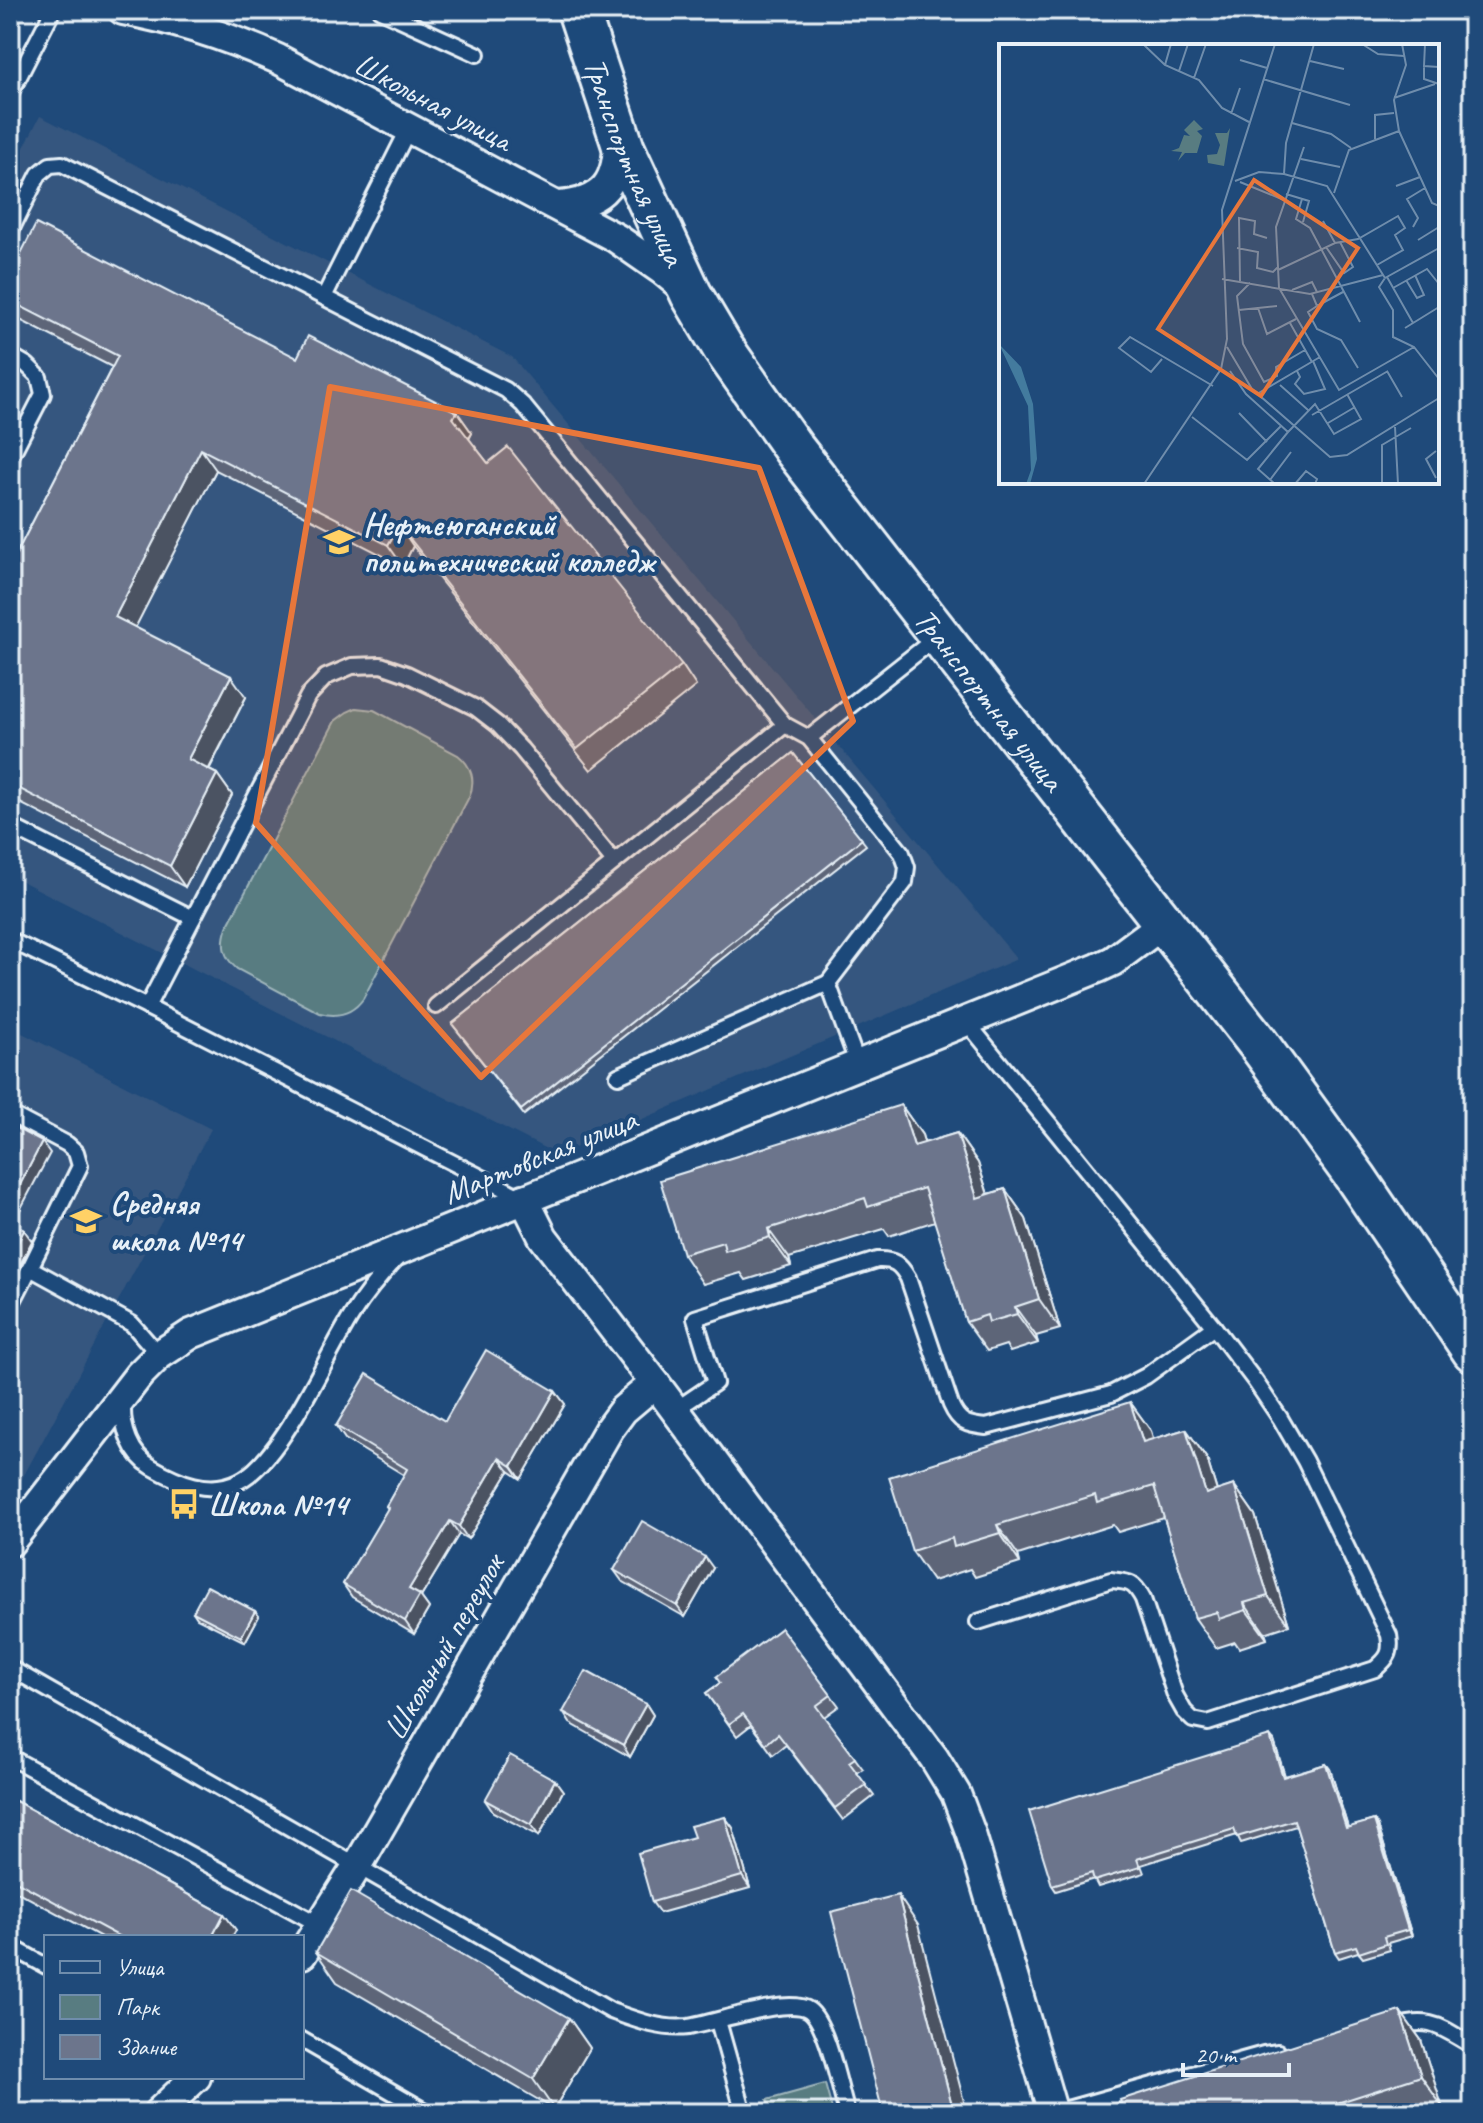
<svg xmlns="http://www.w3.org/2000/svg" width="1483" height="2123" font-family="Caveat,sans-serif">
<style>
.built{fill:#36577f}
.green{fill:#587c81;stroke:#a0b6bc;stroke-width:2}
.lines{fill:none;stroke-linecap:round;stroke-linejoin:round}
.lane-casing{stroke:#e8f1f8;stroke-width:20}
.street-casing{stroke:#e8f1f8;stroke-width:34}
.secondary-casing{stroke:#e8f1f8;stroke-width:46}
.lane{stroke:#1f4a7a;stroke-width:14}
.street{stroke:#1f4a7a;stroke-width:28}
.secondary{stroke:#1f4a7a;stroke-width:40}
.wall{fill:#5d6578;stroke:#e8f1f8;stroke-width:2}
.shaded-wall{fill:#4c5262;stroke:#e8f1f8;stroke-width:2}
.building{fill:#6c758c;stroke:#e8f1f8;stroke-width:2}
.marked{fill:#e8773b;fill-opacity:0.2;stroke:#e8773b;stroke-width:6;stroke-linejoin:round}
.labels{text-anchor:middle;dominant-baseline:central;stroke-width:8;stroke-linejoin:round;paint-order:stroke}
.street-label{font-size:32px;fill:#e8f1f8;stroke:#1f4a7a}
.poi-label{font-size:32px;font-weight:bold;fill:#e8f1f8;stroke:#1f4a7a;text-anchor:start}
.inset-road{fill:none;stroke:#6f8dac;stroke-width:2}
.view{fill:#e8773b;fill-opacity:0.15;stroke:#e8773b;stroke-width:4}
.inset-edge{fill:none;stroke:#e8f1f8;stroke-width:4}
</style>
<rect width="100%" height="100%" fill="#1f4a7a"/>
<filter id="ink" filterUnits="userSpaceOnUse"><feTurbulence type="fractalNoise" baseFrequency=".0125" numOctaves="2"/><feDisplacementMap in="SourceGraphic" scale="16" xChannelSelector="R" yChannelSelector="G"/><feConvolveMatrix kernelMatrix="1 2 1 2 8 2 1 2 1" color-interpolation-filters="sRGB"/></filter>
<g filter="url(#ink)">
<!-- built -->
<g class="built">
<polygon points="40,116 512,357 1017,959 558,1155 10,875 10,175"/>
<polygon points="10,1027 211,1129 10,1501"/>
</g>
<!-- green -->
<g class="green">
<path d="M356,708l18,2 84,45c14,11 18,26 11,42l-106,202c-11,15 -25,19 -43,14l-83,-44c-14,-12 -16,-25 -10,-42l108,-206 12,-9z"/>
<polygon points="825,2084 833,2113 771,2113 767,2100"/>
</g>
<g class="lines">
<defs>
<g id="lane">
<polyline points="380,10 477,54"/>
<polyline points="10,94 53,10"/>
<polyline points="10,232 39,174 50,165 62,164 506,390 523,405 785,725 809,738 902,853 907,867 905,882 828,983 858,1065"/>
<polyline points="324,297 409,128"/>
<polyline points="10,355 27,365 39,377 43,394 10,458"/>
<polyline points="809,738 937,637"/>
<polyline points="10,826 193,918"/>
<polyline points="10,940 147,1007 524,1199"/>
<polyline points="436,1006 785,725"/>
<polyline points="147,1007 308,696 326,677 352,666 381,665 407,674 476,708 498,725 521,749 614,862"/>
<path d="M966,1021l248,306 41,54 25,37 25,43 84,174c3,18 -1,23 -14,34l-167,54 -15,-3 -9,-9 -9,-16 -32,-96c-9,-17 -13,-17 -32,-19l-133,42"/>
<polyline points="618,1076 828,983"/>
<polyline points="10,1114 67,1144 76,1152 80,1166 30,1268"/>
<polyline points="10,1307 30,1268 132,1324 159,1355"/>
<path d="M123,1404c-1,24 7,50 29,63 26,15 57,29 87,14 43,-21 86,-124 113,-166 13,-21 29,-40 46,-58"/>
<path d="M675,1410l40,-27 -20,-65 182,-58c17,-1 23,4 31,18l43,127c8,18 16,20 35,22l125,-33 35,-18 68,-49"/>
<path d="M10,1668l601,343c25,9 50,19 77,16 27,-4 100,-31 121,-17 18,12 31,81 38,103"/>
<polyline points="10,1757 320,1925"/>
<polyline points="10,1946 46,1966"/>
<polyline points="718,2021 744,2113"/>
<path d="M1392,2028c40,-12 48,-1 81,18"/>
<polyline points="302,2040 429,2113"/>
<polyline points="1053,2113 1264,2054 1278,2052"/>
</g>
<g id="street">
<path d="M123,10c54,10 106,27 155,49l338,179 46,32 23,19"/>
<path d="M558,206c47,-3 61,-25 60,-70"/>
<polyline points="524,1199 543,1237 655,1383 934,1758 956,1794 971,1834 1053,2113"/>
<polyline points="10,1542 139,1375 159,1355 191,1334 1098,968 1113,961 1164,923"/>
<polyline points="302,1954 358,1865 609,1429 623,1410 655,1383"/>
<polyline points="158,2113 196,2077"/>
</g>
<g id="secondary">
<path id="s1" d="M578,10l46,139 67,145 32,54 71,101 463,593 99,136 117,173"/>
</g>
</defs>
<!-- lane casing -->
<use href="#lane" class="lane-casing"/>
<!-- street casing -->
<use href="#street" class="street-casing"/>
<!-- secondary casing -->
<use href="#secondary" class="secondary-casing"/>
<!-- lane -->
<use href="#lane" class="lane"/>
<!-- street -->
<use href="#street" class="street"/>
<!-- secondary -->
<use href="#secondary" class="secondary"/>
</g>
<!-- wall -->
<g class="wall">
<polygon points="10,275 297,358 457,412 472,433 469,439 488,463 682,665 696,686 591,770 413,546 403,566 216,470 135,627 246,697 209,770 217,774 232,795 185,887 10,798 10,566 112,367 14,317 10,310"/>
<polygon points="793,753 866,845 524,1115 452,1024"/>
<polygon points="901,1105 922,1135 924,1143 957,1133 978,1163 988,1194 1005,1189 1026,1219 1060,1329 1036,1336 1038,1343 1010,1352 1006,1345 987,1351 966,1322 935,1221 889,1236 884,1229 789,1258 791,1266 746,1280 741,1273 703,1284 683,1254"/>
<polygon points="555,1391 565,1404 521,1479 509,1471 468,1539 459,1534 421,1597 429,1608 414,1634 352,1597 343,1584 388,1509 386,1506 404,1475 345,1439 336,1426 445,1421"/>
<polygon points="1130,1402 1151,1431 1153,1439 1186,1429 1207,1459 1217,1491 1234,1485 1255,1515 1289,1625 1265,1633 1267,1639 1239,1648 1235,1642 1216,1648 1195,1618 1164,1518 1118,1532 1113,1525 1018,1555 1020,1563 975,1577 970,1569 933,1581 912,1551"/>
<polygon points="713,1568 685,1617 622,1581 614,1570"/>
<polygon points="255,1611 259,1616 245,1642 197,1618 193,1612"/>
<polygon points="781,1628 839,1706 824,1717 863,1769 857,1773 874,1796 843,1820 786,1745 773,1755 751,1725 737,1736 706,1693 720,1683"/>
<polygon points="646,1704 653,1715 630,1757 570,1723 563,1712"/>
<polygon points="1274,1741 1285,1776 1326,1764 1330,1769 1348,1828 1374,1820 1378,1826 1412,1936 1388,1943 1390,1950 1363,1958 1358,1952 1339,1958 1335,1952 1296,1826 1241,1843 1237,1835 1141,1865 1144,1873 1098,1887 1094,1879 1056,1891 1052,1885"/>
<polygon points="555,1780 563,1791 539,1836 493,1812 485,1800"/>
<polygon points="10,1798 224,1914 236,1930 232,1937 101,1937 10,1888"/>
<polygon points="725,1817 733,1828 750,1888 660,1913 652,1902 694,1837"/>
<polygon points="316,1952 569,2018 590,2048 554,2109 337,1982"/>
<polygon points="1400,2011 1421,2040 1442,2106 1420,2113 1124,2113"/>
</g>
<!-- shaded-wall -->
<g class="shaded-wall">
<polygon points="457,412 472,433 468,440 453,418"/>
<polygon points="201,449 216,470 130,638 115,617"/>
<polygon points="399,525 413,546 403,566 388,545"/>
<polygon points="231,676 246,697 203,780 188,759"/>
<polygon points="217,774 232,795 185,887 170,866"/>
<polygon points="901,1105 922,1135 934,1176 914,1146"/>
<polygon points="957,1133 978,1163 998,1227 977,1198"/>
<polygon points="42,1142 50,1153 10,1229 10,1204"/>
<polygon points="1005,1189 1026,1219 1060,1329 1039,1299"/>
<polygon points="768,1229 789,1258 791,1266 770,1237"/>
<polygon points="24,1230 32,1241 10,1284 10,1258"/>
<polygon points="1015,1307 1036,1336 1038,1343 1017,1314"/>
<polygon points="555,1391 565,1404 521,1479 512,1466"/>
<polygon points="1130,1402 1151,1431 1163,1472 1143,1442"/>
<polygon points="1186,1429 1207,1459 1227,1524 1206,1494"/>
<polygon points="499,1458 509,1471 468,1539 459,1526"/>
<polygon points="1234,1485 1255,1515 1289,1625 1268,1596"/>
<polygon points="450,1521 459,1534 421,1597 429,1608 414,1634 405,1621 409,1589"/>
<polygon points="997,1525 1018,1555 1020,1563 1000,1533"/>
<polygon points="705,1557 713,1568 685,1617 677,1606"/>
<polygon points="1244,1603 1265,1633 1267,1639 1246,1610"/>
<polygon points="255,1611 259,1616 245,1642 241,1637"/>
<polygon points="646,1704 653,1715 630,1757 623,1745"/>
<polygon points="1270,1736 1274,1741 1287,1783 1283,1777"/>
<polygon points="1326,1764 1330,1769 1350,1834 1346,1828"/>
<polygon points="555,1780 563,1791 539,1836 531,1825"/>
<polygon points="725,1817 733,1828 750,1888 742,1876"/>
<polygon points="1374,1820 1378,1826 1412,1936 1408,1930"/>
<polygon points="898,1895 918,1925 967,2113 954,2113"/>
<polygon points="224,1914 236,1930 232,1937 212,1937"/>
<polygon points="1400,2011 1421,2040 1442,2106 1421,2076"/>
<polygon points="569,2018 590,2048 554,2109 533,2079"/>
</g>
<!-- building -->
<g class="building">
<polygon points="36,224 297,358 308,336 457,412 453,418 488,463 508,447 682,665 577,749 399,525 388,545 201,449 115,617 231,676 188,759 217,774 170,866 10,784 10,566 118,356 10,301 10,275"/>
<polygon points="793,753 862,839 521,1110 452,1024"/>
<polygon points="901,1105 914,1146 957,1133 977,1198 1005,1189 1039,1299 1015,1307 1017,1314 989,1322 987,1315 966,1322 924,1188 868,1207 865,1198 768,1229 770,1237 725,1251 723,1242 683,1254 660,1180"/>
<polygon points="10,1125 42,1142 10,1204"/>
<polygon points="10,1222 24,1230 10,1258"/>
<polygon points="486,1350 555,1391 512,1466 499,1458 459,1526 450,1521 409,1589 420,1595 405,1621 343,1584 388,1508 386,1506 407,1469 336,1426 367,1374 445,1421"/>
<polygon points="1130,1402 1143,1442 1186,1429 1206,1494 1234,1485 1268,1596 1244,1603 1246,1610 1219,1619 1217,1612 1195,1618 1154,1486 1097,1503 1095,1495 997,1525 1000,1533 954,1547 952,1538 912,1551 889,1477"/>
<polygon points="642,1521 705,1557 677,1606 614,1570"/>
<polygon points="207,1586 255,1611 241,1637 193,1612"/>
<polygon points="781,1628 831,1695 816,1706 855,1758 849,1762 866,1785 835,1808 778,1734 766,1744 743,1714 729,1724 706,1693 720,1683 716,1677"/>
<polygon points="586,1671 646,1704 623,1745 563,1712"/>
<polygon points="1270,1736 1283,1777 1326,1764 1346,1828 1374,1820 1408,1930 1384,1937 1386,1944 1359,1953 1356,1946 1335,1952 1294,1820 1237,1837 1234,1829 1137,1859 1140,1867 1094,1881 1092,1873 1052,1885 1029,1811"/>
<polygon points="510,1755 555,1780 531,1825 485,1800"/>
<polygon points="10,1798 224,1914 212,1937 120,1937 10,1878"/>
<polygon points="725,1817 742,1876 652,1902 638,1853 694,1837 690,1826"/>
<polygon points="351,1891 569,2018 533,2079 316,1952"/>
<polygon points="898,1895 954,2113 883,2113 831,1912"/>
<polygon points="1400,2011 1421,2076 1306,2113 1124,2113 1120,2100"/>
</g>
</g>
<!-- marked area -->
<path class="marked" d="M330,387l429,81 94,253 -372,356 -225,-254z"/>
<!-- icons -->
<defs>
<symbol id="university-bare" viewBox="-9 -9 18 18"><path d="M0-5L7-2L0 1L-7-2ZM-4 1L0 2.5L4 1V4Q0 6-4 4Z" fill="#ffd166" stroke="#1f4a7a" stroke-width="2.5" paint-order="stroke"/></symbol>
<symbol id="school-bare" viewBox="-9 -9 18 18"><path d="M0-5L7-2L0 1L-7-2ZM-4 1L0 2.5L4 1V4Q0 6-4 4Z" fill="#ffd166" stroke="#1f4a7a" stroke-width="2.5" paint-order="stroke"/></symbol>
<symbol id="bus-bare" viewBox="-9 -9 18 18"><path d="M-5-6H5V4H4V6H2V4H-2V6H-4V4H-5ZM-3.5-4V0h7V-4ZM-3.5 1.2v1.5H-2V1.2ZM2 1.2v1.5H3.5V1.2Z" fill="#ffd166" stroke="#1f4a7a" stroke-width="2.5" paint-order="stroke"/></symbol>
</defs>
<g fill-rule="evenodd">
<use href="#university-bare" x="317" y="520" width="44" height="44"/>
<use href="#school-bare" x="64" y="1199" width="44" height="44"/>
<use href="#bus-bare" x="162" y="1482" width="44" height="44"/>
</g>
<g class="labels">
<!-- street labels -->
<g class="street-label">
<text transform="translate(433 102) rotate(28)">Школьная улица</text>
<text stroke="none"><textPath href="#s1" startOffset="162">Транспортная улица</textPath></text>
<text stroke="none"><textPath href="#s1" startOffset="810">Транспортная улица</textPath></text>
<text transform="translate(540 1156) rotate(-22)">Мартовская улица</text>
<text transform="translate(444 1647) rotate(-60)">Школьный переулок</text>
</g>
<!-- poi labels -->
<g class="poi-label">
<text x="363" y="524">Нефтеюганский<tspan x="363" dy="37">политехнический колледж</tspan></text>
<text x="110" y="1203">Средняя<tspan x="110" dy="37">школа №14</tspan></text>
<text x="208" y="1504">Школа №14</text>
</g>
</g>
<!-- overview -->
<g transform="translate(999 44)">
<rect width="440" height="440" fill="#1f4a7a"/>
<path d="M195,76l9,9 -6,2 5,5 -5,17h-12l-7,8 4,-9 -11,-1 8,-3 5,-13 6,1 -6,-6zM231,84l-6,38 -16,-3 -1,-8 10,-1 3,-9 -5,-12h12z" fill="#587c81"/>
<path d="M0,300l22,23 12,37 4,55 -7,25h-4l5,-14 -3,-64z" fill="#437b9e"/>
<path class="inset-road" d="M144,0l22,21M172,0l-6,21 34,15 23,28 27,14M363,0l16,10 26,2M426,0l-1,22 15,1M241,16l27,8M311,17l34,8M425,22v13l15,5M180,27l9,-27M195,34l12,-34M264,35l87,26M395,54l41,-14M232,70l9,-26M293,79l39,11 20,14M400,87l33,72 7,3M376,95v-24l19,-2M305,103l-28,80 3,61 60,102 75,-43M302,115l39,8M285,130l2,-31 28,-99M236,137l24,-9 25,2 43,12 58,92M241,138l44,18M397,142l24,-9M335,149l15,-43 50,-19 -5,-31 12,-35 -4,-21M287,150l23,7 -6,21M303,155l-6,20 14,9 50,94M324,177l12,22M414,183l5,-9 -11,-19 18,-11M419,196l21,-13M327,203l18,26 9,-6 -13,-25M238,204l21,4 -1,16 16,4 5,-5M279,226l57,-27 23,-4 40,-23 7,12 -10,7 8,15 -26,15M388,233l26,46M386,234l-6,9 14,23v27l21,10 25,32M386,234l54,-30M223,235l88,15 73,-19M407,236l11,18 7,-3 -9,-20M241,237l-1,-63 16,3 -1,13 13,4M251,239l-13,13 6,48 21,38 13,-6 -1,-9 29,-17M394,244l34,-19 12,15M293,246l20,-8 5,10M313,250l5,12 26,-14M318,262l-9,6 9,17 24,11 17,28M259,264l9,26 29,-15M240,266l38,-4M291,279l22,39M406,284l34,-21M228,303l25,42 78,68 17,-2 92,-57M163,315l-11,13 -32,-24 11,-11 83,49M231,327l16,23 42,38 27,-28 19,30 27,-15 -14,-25M298,327l3,6 -5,7 9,10 21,-5 -12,-28M388,327l15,26M281,341l28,25M258,350l63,-37M240,369l28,29M313,371l76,-44M193,373l55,43 34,-34M329,379l27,-16M396,383l3,57M437,434l-10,-19 10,-8M271,436l21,-28M145,440l77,-115 6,-30 -5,-129 53,-166M276,440l-17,-15 30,-37M296,440l11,-13 11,8 -2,5M383,440v-39l29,-17"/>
<path class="view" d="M255,136l104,68 -97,148 -103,-67z"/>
<rect width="440" height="440" class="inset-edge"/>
</g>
<!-- margin -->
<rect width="1483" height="2123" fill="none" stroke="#1f4a7a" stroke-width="40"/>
<rect x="20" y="20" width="1443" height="2083" fill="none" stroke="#e8f1f8" stroke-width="3" filter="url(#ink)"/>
<!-- legend -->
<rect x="44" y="1935" width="260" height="144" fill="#1f4a7a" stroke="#6f8dac" stroke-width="2"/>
<rect x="60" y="1961" width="40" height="12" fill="#1f4a7a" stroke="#6f8dac" stroke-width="2"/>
<text x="116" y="1975" font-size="24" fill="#e8f1f8">Улица</text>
<rect x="60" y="1995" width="40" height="24" fill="#587c81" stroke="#6f8dac" stroke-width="2"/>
<text x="116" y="2015" font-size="24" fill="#e8f1f8">Парк</text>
<rect x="60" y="2035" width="40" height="24" fill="#6c758c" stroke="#6f8dac" stroke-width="2"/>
<text x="116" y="2055" font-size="24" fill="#e8f1f8">Здание</text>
<!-- scale -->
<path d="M1183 2063v12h106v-12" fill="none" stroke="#e8f1f8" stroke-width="4"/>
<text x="1195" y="2063" font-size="24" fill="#e8f1f8" stroke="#1f4a7a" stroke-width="6" paint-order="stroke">20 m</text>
</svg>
